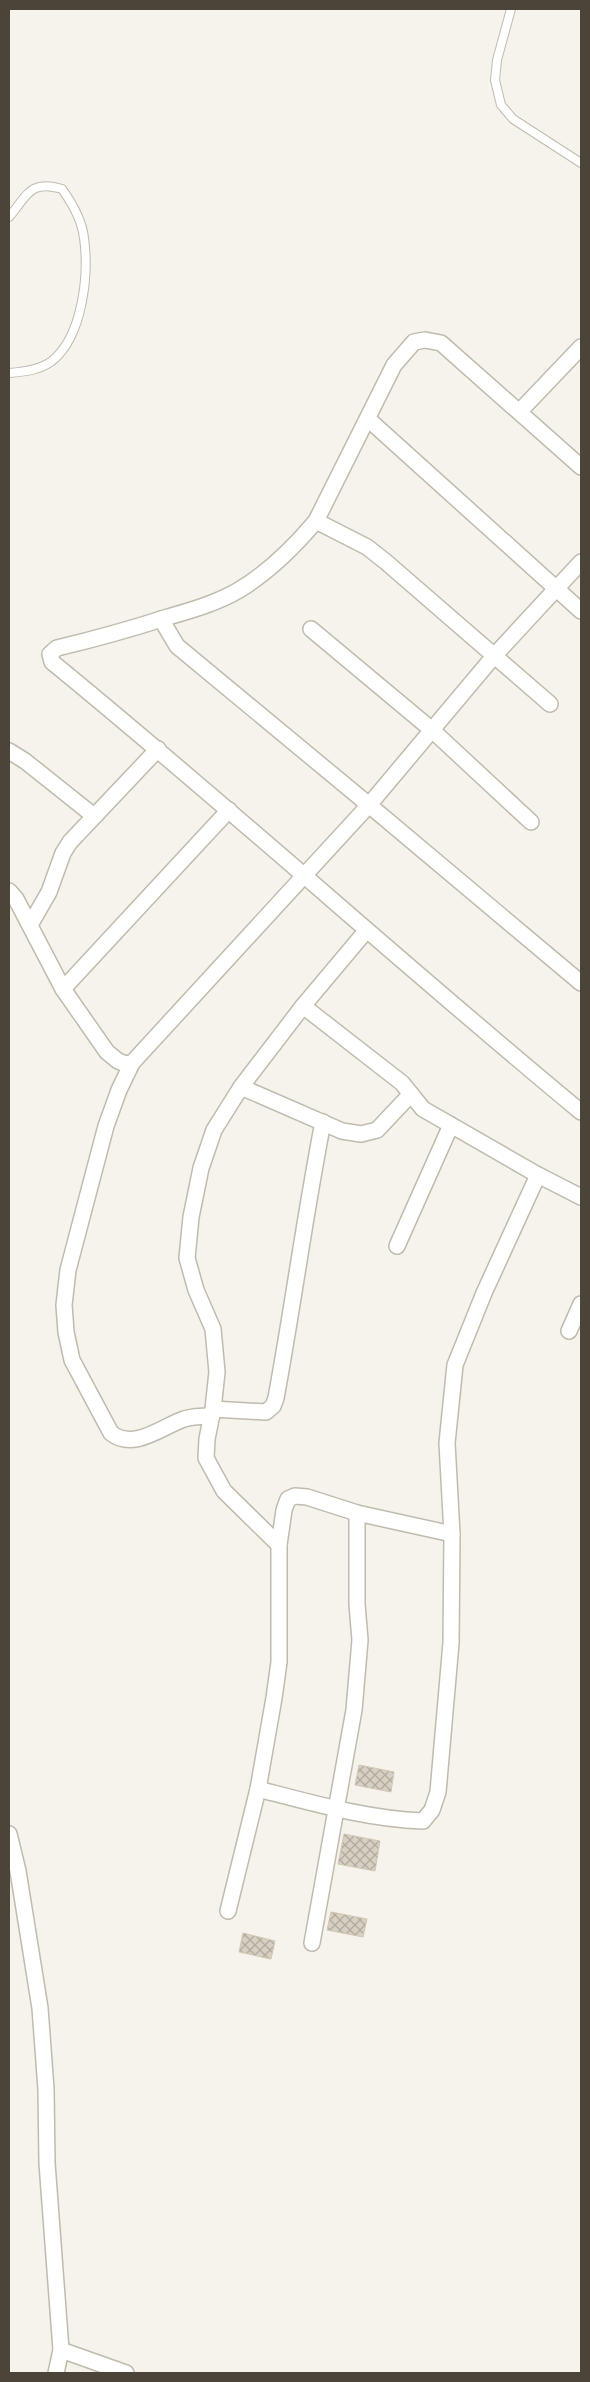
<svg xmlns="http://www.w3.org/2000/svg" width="590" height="2382" font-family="'Work Sans',sans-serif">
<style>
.building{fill:url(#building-cross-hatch);stroke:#d1c7b5}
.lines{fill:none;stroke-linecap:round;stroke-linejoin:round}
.service-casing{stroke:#c1bbae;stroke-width:10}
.minor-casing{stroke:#c1bbae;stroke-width:18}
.service{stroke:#fff;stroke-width:8}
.minor{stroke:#fff;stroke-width:15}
</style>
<defs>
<pattern id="building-cross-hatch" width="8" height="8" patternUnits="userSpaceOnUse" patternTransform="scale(1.25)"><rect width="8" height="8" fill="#d7cfc2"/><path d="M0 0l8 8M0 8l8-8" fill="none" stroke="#b0aa9f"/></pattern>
</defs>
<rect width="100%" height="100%" fill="#f5f3ec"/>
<!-- building -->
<g class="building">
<polygon points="359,1765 394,1772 391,1792 355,1785"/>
<polygon points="344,1834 380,1841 375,1871 338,1864"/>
<polygon points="331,1912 367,1919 363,1937 327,1930"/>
<polygon points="243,1933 275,1941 271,1959 239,1952"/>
</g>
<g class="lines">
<defs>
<g id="service">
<polyline points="511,9 497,60 495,80 501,105 513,119 581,163"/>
<path d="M9,217c18,-21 21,-38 53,-28 10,14 20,31 22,49 5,36 -1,98 -32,123 -12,9 -28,11 -43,12"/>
</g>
<g id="minor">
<polyline points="520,411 581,347"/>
<polyline points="368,419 581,611"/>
<path d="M581,467l-140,-124 -16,-3 -11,2 -20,23 -78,156c-22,26 -47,51 -77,69 -22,13 -47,20 -71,27 -37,12 -73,22 -111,31l-7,6 2,8c180,147 351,303 529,450"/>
<polyline points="316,521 367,547 386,562 550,704"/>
<polyline points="161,619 177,646 369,805 494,656 581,562"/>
<polyline points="311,629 432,730 531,822"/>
<polyline points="9,751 25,761 94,816"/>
<polyline points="9,891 16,899 63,989 107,1052 118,1061 126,1064 132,1063"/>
<polyline points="30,925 49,892 63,853 70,842 158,749"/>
<polyline points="63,989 229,810"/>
<polyline points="303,1006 402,1083 423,1109 538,1175 581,1197"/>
<polyline points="241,1087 342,1131 361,1134 377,1130 411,1094"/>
<polyline points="397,1246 451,1125"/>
<polyline points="569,1331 581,1304"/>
<path d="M213,1409l53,3 7,-6 3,-8c17,-92 29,-184 47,-276"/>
<path d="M212,1416c-10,0 -18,0 -28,3 -23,8 -50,32 -73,14l-39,-73 -6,-28 -2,-27 4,-35 38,-144 13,-36 13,-27 237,-258 212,178"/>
<polyline points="279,1545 284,1510 288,1499 295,1496 307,1497 357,1513 452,1534"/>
<path d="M258,1789c54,14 109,30 165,32l9,-11 6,-18 13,-149 1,-109 -5,-91 8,-78 29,-72 54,-118"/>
<polyline points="9,1834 18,1871 40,2008 46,2089 47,2163 61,2350 56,2373"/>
<polyline points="228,1911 258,1789 274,1698 279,1662 279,1545 224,1491 206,1458 207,1439 213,1409 217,1372 213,1329 196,1290 187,1258 191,1217 201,1168 214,1130 241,1087 303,1006 366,931"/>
<polyline points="312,1943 354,1710 360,1640 357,1604 357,1513"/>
<polyline points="61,2350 126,2373"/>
</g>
</defs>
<!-- service casing -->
<use href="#service" class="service-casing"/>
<!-- minor casing -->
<use href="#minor" class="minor-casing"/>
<!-- service -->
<use href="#service" class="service"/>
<!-- minor -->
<use href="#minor" class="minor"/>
</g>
<!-- border -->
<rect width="590" height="2382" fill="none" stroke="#4a4439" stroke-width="20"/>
</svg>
